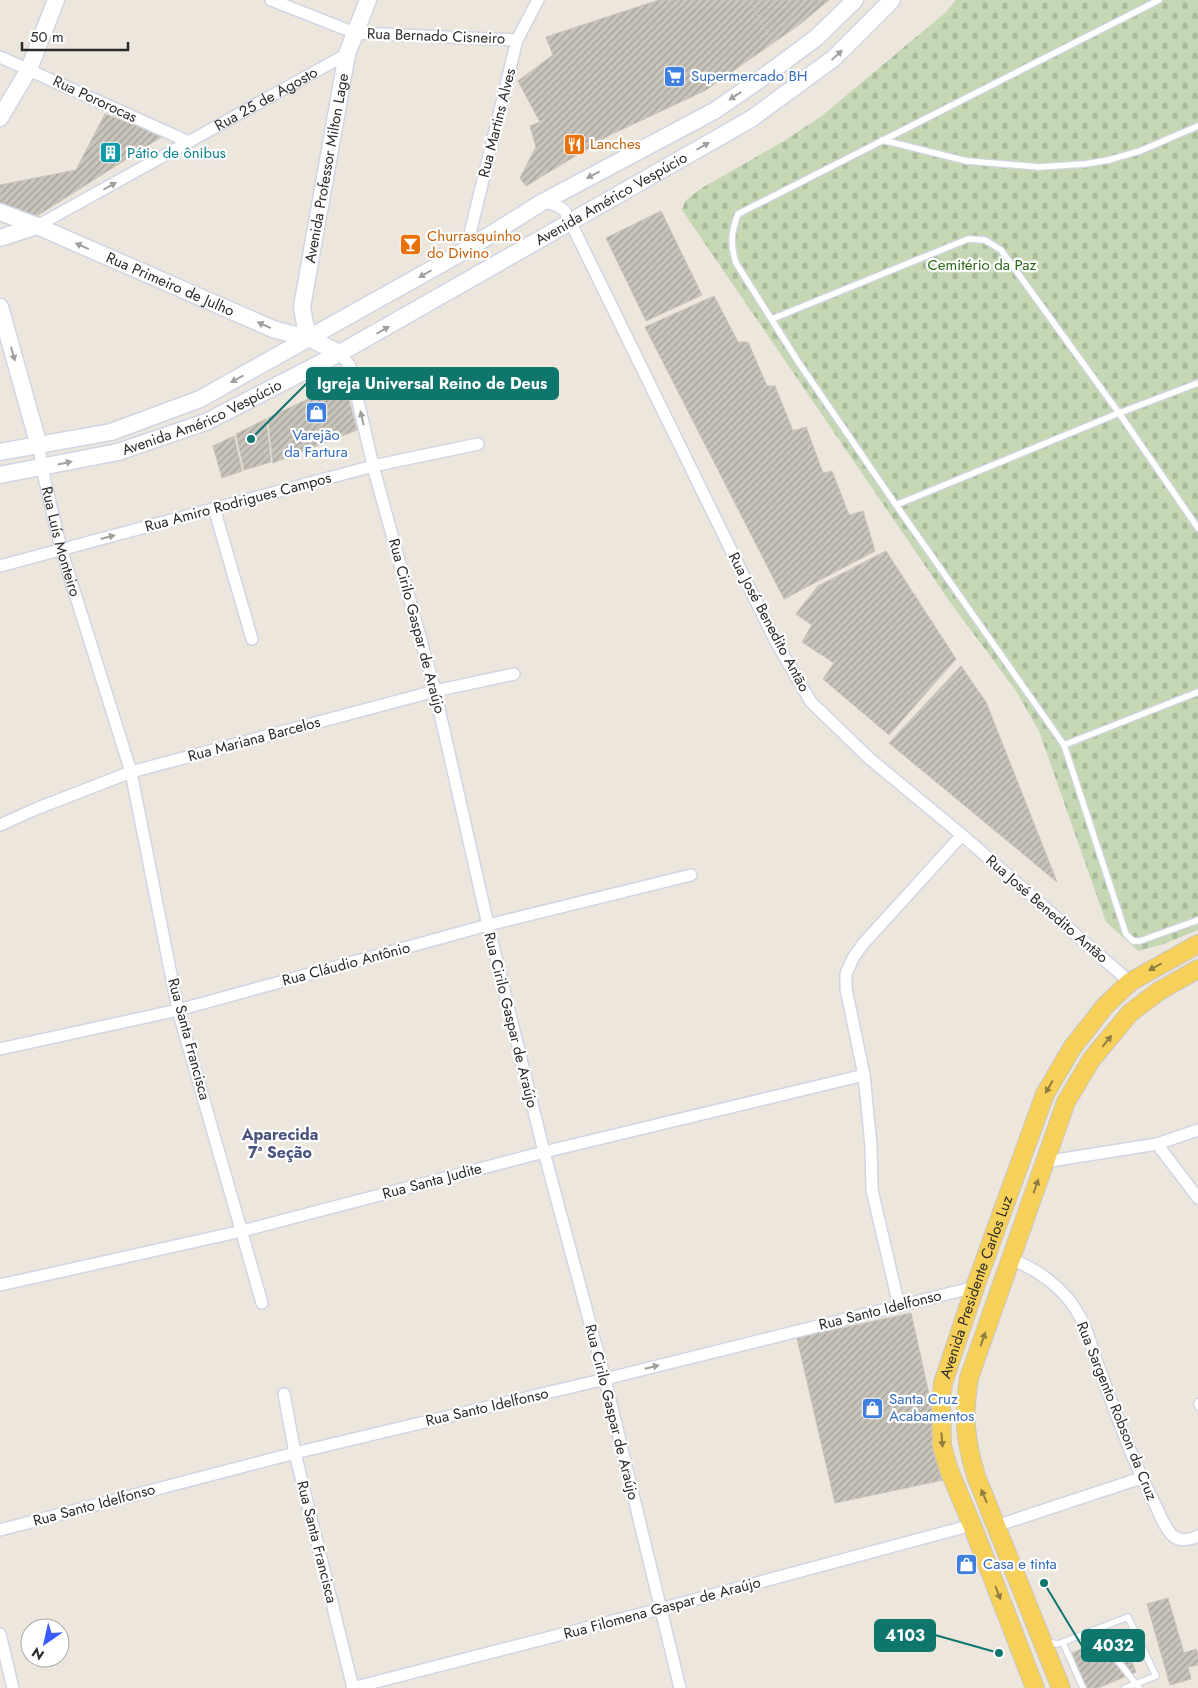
<svg xmlns="http://www.w3.org/2000/svg" width="1198" height="1688" font-family="Jost,sans-serif">
<style>
.cemetery{fill:url(#cemetery-stones)}
.building{fill:url(#building-hatch);stroke:#c9c2b6}
.lines{fill:none;stroke-linecap:round;stroke-linejoin:round}
.lane-casing{stroke:#d1d5e4;stroke-width:8}
.street-casing{stroke:#d1d5e4;stroke-width:14}
.secondary-casing{stroke:#d1d5e4;stroke-width:19}
.primary-casing{stroke:#c8c8c8;stroke-width:20}
.lane{stroke:#fff;stroke-width:5.5}
.street{stroke:#fff;stroke-width:11}
.secondary{stroke:#fff;stroke-width:16}
.primary{stroke:#f6d058;stroke-width:18}
.oneway{fill:#a0a0a0}
.oneway2{fill:#907e42}
.labels{text-anchor:middle;dominant-baseline:central;stroke-width:4.5;stroke-linejoin:round;paint-order:stroke}
.street-label{font-size:15px;fill:#2b2b2b;stroke:#fff}
.shop-label{font-size:15px;fill:#366cbe;stroke:#fff;text-anchor:start}
.food-label{font-size:15px;fill:#c56008;stroke:#fff;text-anchor:start}
.culture-label{font-size:15px;fill:#0d838f;stroke:#fff;text-anchor:start}
.park-label{font-size:15px;fill:#296b17;stroke:#fff}
.neighbourhood-label{font-size:16px;font-weight:bold;fill:#49537e;stroke:#fff}
.leader{fill:none;stroke:#0f766e;stroke-width:2}
.callout-dot{fill:#0f766e;stroke:#fff;stroke-width:2}
.callout{fill:#0f766e;stroke:#0f766e;stroke-width:2}
.callout-label{font-size:16px;text-anchor:middle;font-weight:bold;fill:#fff}
</style>
<defs>
<pattern id="cemetery-stones" width="16" height="16" patternUnits="userSpaceOnUse" patternTransform="scale(1.25)"><rect width="16" height="16" fill="#c5d8b3"/><path d="M2 7V4a2 2 0 0 1 4 0v3zM10 15v-3a2 2 0 0 1 4 0v3z" fill="#a9ba9a"/></pattern>
<pattern id="building-hatch" width="6" height="6" patternUnits="userSpaceOnUse" patternTransform="scale(1.25)"><rect width="6" height="6" fill="#c9c4bb"/><path d="M-1 1l2-2M0 6l6-6M5 7l2-2" fill="none" stroke="#a39f98"/></pattern>
</defs>
<rect width="100%" height="100%" fill="#ede6dc"/>
<!-- cemetery -->
<polygon class="cemetery" points="956,0 1198,0 1198,930 1161,945 1138,951 1106,922 1039,731 1016,691 950,602 682,210 685,201 700,189 784,141 823,115 946,12"/>
<!-- building -->
<g class="building">
<polygon points="659,0 829,0 800,24 706,90 610,135 526,186 520,178 536,147 530,126 540,122 518,81 553,55 546,37"/>
<polygon points="749,0 797,0 801,7 785,25 768,35"/>
<polygon points="105,114 163,136 32,219 0,205 0,185 76,170"/>
<polygon points="661,211 702,295 646,321 606,238"/>
<polygon points="714,296 738,342 748,342 767,386 775,386 793,431 806,427 823,473 832,471 849,515 863,511 875,551 784,599 645,327"/>
<polygon points="344,382 357,430 273,463 268,418"/>
<polygon points="266,419 271,462 244,470 236,434"/>
<polygon points="234,436 242,471 222,478 213,446"/>
<polygon points="886,551 956,659 889,735 823,679 834,663 802,642 812,625 796,614 818,586"/>
<polygon points="961,666 986,702 1057,882 889,743"/>
<polygon points="911,1313 948,1479 835,1503 797,1338"/>
<polygon points="1168,1598 1184,1653 1196,1649 1198,1655 1198,1665 1188,1667 1191,1679 1170,1685 1147,1604"/>
<polygon points="1120,1633 1136,1672 1098,1688 1087,1688 1072,1653"/>
</g>
<g class="lines">
<defs>
<g id="lane">
<path d="M1159,0l-421,214c-7,19 -8,30 -2,49l63,100 97,142 168,240 134,-53"/>
<polyline points="882,140 967,161 1039,167 1085,164 1109,160 1140,151 1198,126"/>
<polyline points="772,319 968,239 985,240 1001,250 1119,413 1198,383"/>
<polyline points="896,505 1119,413 1198,528"/>
<polyline points="1064,745 1126,934 1133,941 1140,941 1198,920"/>
<polyline points="1198,1402 1197,1403 1198,1407"/>
<polyline points="1094,1630 1139,1688"/>
<polyline points="1045,1642 1058,1644 1128,1617 1156,1676 1125,1688"/>
<polyline points="1063,1643 1083,1688"/>
</g>
<g id="street">
<polyline points="271,0 355,33 517,40"/>
<polyline points="0,57 189,142"/>
<path d="M542,203c10,0 16,2 23,8l211,431 35,60 59,57 92,76 168,147"/>
<path id="s1" d="M37,226l310,-172"/>
<polyline points="466,250 517,40 538,0"/>
<polyline points="340,353 350,366 373,466 435,691 488,925 544,1152 605,1379 680,1688"/>
<path id="s2" d="M39,446l3,22 19,81 70,223 47,238 84,293"/>
<polyline points="214,508 252,639"/>
<polyline points="0,566 373,466 478,444"/>
<polyline points="0,825 38,808 131,772 435,691 514,674"/>
<polyline points="0,1049 178,1010 488,925 691,875"/>
<polyline points="1157,1144 1198,1198"/>
<polyline points="1044,1162 1157,1144 1198,1130"/>
<path d="M1010,1259c28,10 55,30 69,56 9,16 13,34 19,50 18,48 34,96 58,141 3,8 11,25 17,30 8,6 17,4 25,0"/>
<polyline points="0,1285 242,1231 544,1152 864,1075"/>
<polyline points="899,1306 872,1190 871,1146 864,1075 846,989 846,974 853,958 863,944 962,835"/>
<polyline points="284,1394 295,1453 353,1688"/>
<polyline points="996,1526 1141,1478"/>
<polyline points="0,1530 295,1453 605,1379 975,1287"/>
<polyline points="0,1634 13,1688"/>
<polyline points="352,1688 660,1609 972,1525"/>
</g>
<g id="secondary">
<polyline points="0,118 29,69 56,0"/>
<path id="s3" d="M0,212l37,14 236,103 37,10 30,14"/>
<polyline points="0,238 37,226"/>
<polyline points="0,307 39,446"/>
<path id="s4" d="M310,339l-5,-15 -3,-17 45,-253 21,-54"/>
<polyline points="0,452 111,432 200,399 466,250 541,203 714,111 755,83 816,38 855,0"/>
<path id="s5" d="M0,475l118,-23 88,-30 134,-69 411,-234 83,-61 58,-58"/>
</g>
<g id="primary">
<path id="s6" d="M1035,1688l-63,-163 -23,-55 -7,-24 -1,-43 2,-20 32,-96 70,-193 27,-46 33,-42 25,-24 68,-38"/>
<path d="M1061,1688l-85,-212c-11,-36 -13,-60 -7,-98l97,-276 25,-42 39,-47 29,-22 39,-22"/>
</g>
</defs>
<!-- lane casing -->
<use href="#lane" class="lane-casing"/>
<!-- street casing -->
<use href="#street" class="street-casing"/>
<!-- secondary casing -->
<use href="#secondary" class="secondary-casing"/>
<!-- primary casing -->
<use href="#primary" class="primary-casing"/>
<!-- lane -->
<use href="#lane" class="lane"/>
<!-- street -->
<use href="#street" class="street"/>
<!-- secondary -->
<use href="#secondary" class="secondary"/>
<!-- primary -->
<use href="#primary" class="primary"/>
</g>
<!-- one-way arrows -->
<defs><path id="oneway-solid" d="M-6-.8H1V-3.2L6.5 0L1 3.2V.8H-6Z" transform="scale(1.25)"/></defs>
<g class="oneway">
<use href="#oneway-solid" transform="translate(837 55) rotate(-43)"/>
<use href="#oneway-solid" transform="translate(735 96) rotate(146)"/>
<use href="#oneway-solid" transform="translate(703 146) rotate(-30)"/>
<use href="#oneway-solid" transform="translate(593 175) rotate(152)"/>
<use href="#oneway-solid" transform="translate(110 186) rotate(-29)"/>
<use href="#oneway-solid" transform="translate(82 246) rotate(-156)"/>
<use href="#oneway-solid" transform="translate(425 274) rotate(150)"/>
<use href="#oneway-solid" transform="translate(264 325) rotate(-156)"/>
<use href="#oneway-solid" transform="translate(383 330) rotate(-30)"/>
<use href="#oneway-solid" transform="translate(13 354) rotate(74)"/>
<use href="#oneway-solid" transform="translate(237 379) rotate(151)"/>
<use href="#oneway-solid" transform="translate(362 418) rotate(-103)"/>
<use href="#oneway-solid" transform="translate(65 463) rotate(-12)"/>
<use href="#oneway-solid" transform="translate(108 537) rotate(-15)"/>
<use href="#oneway-solid" transform="translate(652 1367) rotate(-14)"/>
</g>
<g class="oneway2">
<use href="#oneway-solid" transform="translate(1155 967) rotate(151)"/>
<use href="#oneway-solid" transform="translate(1107 1041) rotate(-51)"/>
<use href="#oneway-solid" transform="translate(1049 1087) rotate(120)"/>
<use href="#oneway-solid" transform="translate(1036 1186) rotate(-71)"/>
<use href="#oneway-solid" transform="translate(983 1339) rotate(-71)"/>
<use href="#oneway-solid" transform="translate(942 1440) rotate(85)"/>
<use href="#oneway-solid" transform="translate(984 1496) rotate(-113)"/>
<use href="#oneway-solid" transform="translate(998 1593) rotate(69)"/>
</g>
<!-- icons -->
<defs>
<symbol id="supermarket-square" viewBox="-11 -11 22 22"><rect x="-9" y="-9" width="18" height="18" rx="4" fill="#3f7fe0" stroke="#fff"/><path d="M-6-5.5h2.5l.6 2H6L4.5 2H-2.5L-4.4-4H-6ZM-1.5 3.2a1.3 1.3 0 1 0 .1 0ZM3 3.2a1.3 1.3 0 1 0 .1 0Z" fill="#fff"/></symbol>
<symbol id="restaurant-square" viewBox="-11 -11 22 22"><rect x="-9" y="-9" width="18" height="18" rx="4" fill="#e8710a" stroke="#fff"/><path d="M-5-6h1v4h1v-4h1v4h1v-4h1v5L-1.5 .5V6h-2V.5L-5-1ZM5-6V6H3V1.5H1.5Q1.5-4 5-6Z" fill="#fff"/></symbol>
<symbol id="building-square" viewBox="-11 -11 22 22"><rect x="-9" y="-9" width="18" height="18" rx="4" fill="#0f9aa8" stroke="#fff"/><path d="M-4-6H4V6H1V3H-1V6H-4ZM-2.5-4.3h1.7v1.8h-1.7ZM.8-4.3h1.7v1.8H.8ZM-2.5-1h1.7V.8h-1.7ZM.8-1h1.7V.8H.8Z" fill="#fff"/></symbol>
<symbol id="bar-square" viewBox="-11 -11 22 22"><rect x="-9" y="-9" width="18" height="18" rx="4" fill="#e8710a" stroke="#fff"/><path d="M-6-5H6L.8 .8V4.5H3.5V6h-7V4.5H-.8V.8Z" fill="#fff"/></symbol>
<symbol id="shop-square" viewBox="-11 -11 22 22"><rect x="-9" y="-9" width="18" height="18" rx="4" fill="#3f7fe0" stroke="#fff"/><path d="M-5-2.5h2.3a2.7 3.5 0 0 1 5.4 0H5L5.5 6h-11ZM-1.5-2.5h3a1.5 2.3 0 0 0-3 0Z" fill="#fff"/></symbol>
</defs>
<g fill-rule="evenodd">
<use href="#supermarket-square" x="662" y="64" width="25" height="25"/>
<use href="#restaurant-square" x="562" y="132" width="25" height="25"/>
<use href="#building-square" x="98" y="140" width="25" height="25"/>
<use href="#bar-square" x="398" y="232" width="25" height="25"/>
<use href="#shop-square" x="304" y="400" width="25" height="25"/>
<use href="#shop-square" x="860" y="1396" width="25" height="25"/>
<use href="#shop-square" x="954" y="1552" width="25" height="25"/>
</g>
<g class="labels">
<!-- street labels -->
<g class="street-label">
<text transform="translate(436 36) rotate(2)">Rua Bernado Cisneiro</text>
<text transform="translate(95 99) rotate(25)">Rua Pororocas</text>
<text stroke="none"><textPath href="#s1" startOffset="262">Rua 25 de Agosto</textPath></text>
<text transform="translate(497 123) rotate(-76)">Rua Martins Alves</text>
<text stroke="none"><textPath href="#s4" startOffset="174">Avenida Professor Milton Lage</textPath></text>
<text stroke="none"><textPath href="#s5" startOffset="676">Avenida Américo Vespúcio</textPath></text>
<text stroke="none"><textPath href="#s3" startOffset="185">Rua Primeiro de Julho</textPath></text>
<text stroke="none"><textPath href="#s5" startOffset="211">Avenida Américo Vespúcio</textPath></text>
<text transform="translate(238 502) rotate(-15)">Rua Amiro Rodrigues Campos</text>
<text stroke="none"><textPath href="#s2" startOffset="98">Rua Luís Monteiro</textPath></text>
<text transform="translate(769 622) rotate(62)">Rua José Benedito Antão</text>
<text transform="translate(417 626) rotate(75)">Rua Cirilo Gaspar de Araújo</text>
<text transform="translate(254 739) rotate(-15)">Rua Mariana Barcelos</text>
<text transform="translate(1047 909) rotate(41)">Rua José Benedito Antão</text>
<text transform="translate(346 964) rotate(-15)">Rua Cláudio Antônio</text>
<text transform="translate(511 1020) rotate(76)">Rua Cirilo Gaspar de Araújo</text>
<text transform="translate(189 1039) rotate(75)">Rua Santa Francisca</text>
<text transform="translate(432 1181) rotate(-15)">Rua Santa Judite</text>
<text stroke="none"><textPath href="#s6" startOffset="424">Avenida Presidente Carlos Luz</textPath></text>
<text transform="translate(880 1310) rotate(-14)">Rua Santo Idelfonso</text>
<text transform="translate(487 1407) rotate(-13)">Rua Santo Idelfonso</text>
<text transform="translate(1117 1411) rotate(68)">Rua Sargento Robson da Cruz</text>
<text transform="translate(612 1412) rotate(76)">Rua Cirilo Gaspar de Araújo</text>
<text transform="translate(94 1505) rotate(-15)">Rua Santo Idelfonso</text>
<text transform="translate(317 1542) rotate(76)">Rua Santa Francisca</text>
<text transform="translate(662 1608) rotate(-15)">Rua Filomena Gaspar de Araújo</text>
</g>
<!-- shop labels -->
<g class="shop-label">
<text x="691" y="76">Supermercado BH</text>
<text x="316" y="435" text-anchor="middle">Varejão<tspan x="316" dy="17">da Fartura</tspan></text>
<text x="889" y="1399">Santa Cruz<tspan x="889" dy="17">Acabamentos</tspan></text>
<text x="983" y="1564">Casa e tinta</text>
</g>
<!-- food labels -->
<g class="food-label">
<text x="590" y="144">Lanches</text>
<text x="427" y="236">Churrasquinho<tspan x="427" dy="17">do Divino</tspan></text>
</g>
<!-- culture labels -->
<g class="culture-label">
<text x="127" y="153">Pátio de ônibus</text>
</g>
<!-- park labels -->
<g class="park-label">
<text x="982" y="265">Cemitério da Paz</text>
</g>
<!-- neighbourhood labels -->
<g class="neighbourhood-label">
<text x="280" y="1134">Aparecida<tspan x="280" dy="18">7ª Seção</tspan></text>
</g>
</g>
<!-- callouts -->
<path class="leader" d="M251 439L307 383M999 1653L935 1635M1044 1583L1082 1646"/>
<g class="callout-dot">
<circle cx="251" cy="439" r="5"/>
<circle cx="999" cy="1653" r="5"/>
<circle cx="1044" cy="1583" r="5"/>
</g>
<g class="callout">
<rect x="307" y="368" width="251" height="31" rx="5"/>
<rect x="875" y="1620" width="60" height="31" rx="5"/>
<rect x="1082" y="1630" width="62" height="31" rx="5"/>
</g>
<g class="callout-label">
<text x="432" y="389">Igreja Universal Reino de Deus</text>
<text x="905" y="1641">4103</text>
<text x="1113" y="1651">4032</text>
</g>
<!-- north arrow -->
<g transform="translate(45 1643) rotate(214)"><circle r="24" fill="#ffffff" stroke="#aaaaaa"/>
<path d="M0-4L9 19L0 12L-9 19Z" fill="#385eff"/>
<text y="-8" font-size="14" font-weight="bold" text-anchor="middle" fill="#2b2b2b">N</text>
</g>
<!-- scale -->
<path d="M22 42v8h106v-8" fill="none" stroke="#2b2b2b" stroke-width="2.5"/>
<text x="30" y="42" font-size="15" fill="#2b2b2b" stroke="#ffffff" stroke-width="4" paint-order="stroke">50 m</text>
</svg>
